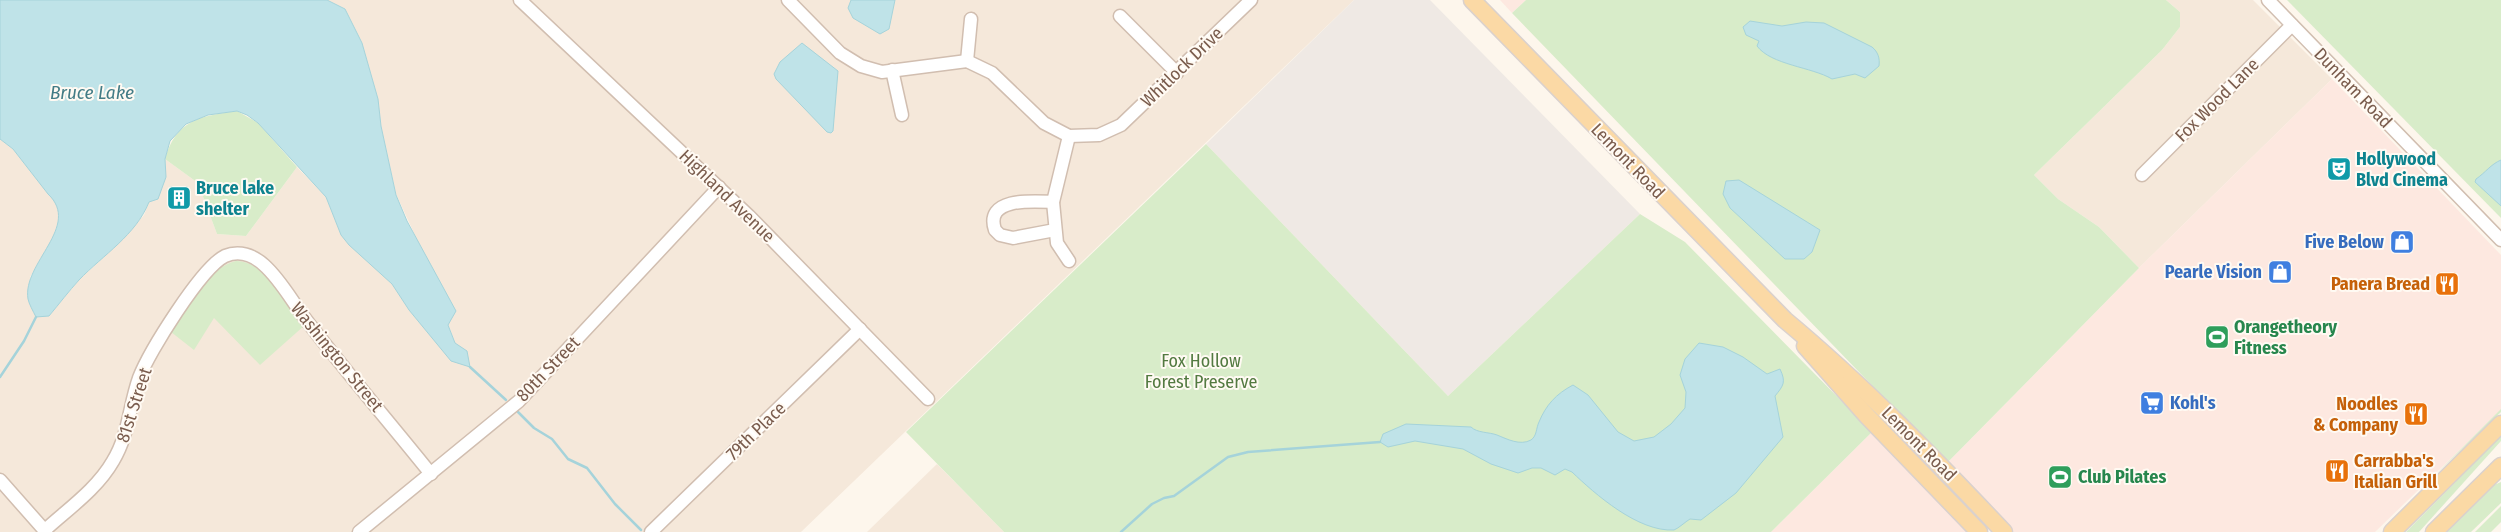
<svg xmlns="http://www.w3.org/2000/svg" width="2501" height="532" font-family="'Fira Sans Condensed',sans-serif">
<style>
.residential{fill:#f5e8da}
.commercial{fill:#fde8e0}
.industrial{fill:#efe9e4}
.green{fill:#d8ecc9}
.water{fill:#bfe3e8;stroke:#a5d3da}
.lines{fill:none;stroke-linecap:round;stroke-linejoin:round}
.stream{stroke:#a5d3da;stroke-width:2.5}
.minor-casing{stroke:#d1beb0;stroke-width:15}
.major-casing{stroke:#dad1cd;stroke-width:19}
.minor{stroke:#fff;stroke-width:12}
.major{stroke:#fbd9a5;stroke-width:16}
.labels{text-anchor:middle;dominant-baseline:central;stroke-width:4;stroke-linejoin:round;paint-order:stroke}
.street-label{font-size:18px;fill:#7a5c4d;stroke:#fffaf3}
.culture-label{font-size:18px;font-weight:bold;fill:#0d838f;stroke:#fffaf3;text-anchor:start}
.shop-label{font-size:18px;font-weight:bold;fill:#366cbe;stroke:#fffaf3;text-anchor:end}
.food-label{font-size:18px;font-weight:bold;fill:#c56008;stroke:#fffaf3;text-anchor:end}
.leisure-label{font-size:18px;font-weight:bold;fill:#27864d;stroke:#fffaf3;text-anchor:start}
.park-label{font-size:18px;fill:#537a41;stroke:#fffaf3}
.water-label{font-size:19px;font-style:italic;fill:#437c86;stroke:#fffaf3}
</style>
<rect width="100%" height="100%" fill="#fdf6ec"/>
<!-- residential -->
<g class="residential">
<polygon points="327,0 1354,0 801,532 0,532 0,139 13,149 48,194 56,199 59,213 57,226 52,240 30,277 49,316 80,279 116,246 144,215 149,202 166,177 165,159 198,183 217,234 246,236 297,167 326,197 341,235 392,284 409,310 451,360 455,343 419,244 396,194 381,126 378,99 362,43 345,9"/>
<polygon points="2166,0 2253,0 2332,79 2139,268 2099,227 2058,199 2034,175 2162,50 2180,27 2180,12"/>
<polygon points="937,464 1004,532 867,532"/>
</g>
<!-- commercial -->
<g class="commercial">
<polygon points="1500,0 1526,0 1512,13"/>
<polygon points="2332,79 2501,255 2501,410 2375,532 2014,532 1947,463 2139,268"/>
<polygon points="1872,432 1971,532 1771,532"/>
</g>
<!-- industrial -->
<polygon class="industrial" points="1354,0 1430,0 1640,214 1448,396 1206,144"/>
<!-- green -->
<g class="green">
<polygon points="1526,0 2166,0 2180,12 2180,27 2162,50 2034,175 2058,199 2099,227 2139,268 1947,463 1512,13"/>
<polygon points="2287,0 2501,0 2501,218"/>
<path d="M237,111l21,12 39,44 -51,69 -29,-2 -19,-51 -33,-24c11,-39 35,-43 72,-48z"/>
<polygon points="1206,144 1448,396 1640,214 1685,242 1872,432 1771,532 1004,532 906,432"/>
<path d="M236,261c28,-1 53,44 69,64l-45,40 -46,-47 -20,32 -23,-18c15,-21 38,-66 65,-71z"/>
<polygon points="2501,409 2501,412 2435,475"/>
<polygon points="2501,436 2501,441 2419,532 2406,532"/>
<polygon points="2501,482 2501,503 2471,532 2446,532 2494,485"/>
<polygon points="2501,506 2501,522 2491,532 2475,532"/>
</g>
<!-- water -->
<g class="water">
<path d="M0,0h327l18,9 17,34 16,56 3,27 15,69 11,26 49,90 -8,14 7,18 12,8 3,16 -19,-6 -42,-51 -17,-26 -43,-39 -8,-10 -15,-38 -68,-74 -11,-8 -10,-4 -29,4 -22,9 -16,17 -5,18 1,18 -8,22 -9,3c-13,33 -46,53 -70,78 -10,11 -20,24 -30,36l-13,1c-3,-6 -7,-13 -8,-18 -6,-36 54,-73 20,-105l-35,-45 -13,-10z"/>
<polygon points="851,0 895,0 889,29 880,34 853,18 848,8"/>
<path d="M1750,21l32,5 24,-4 18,1 48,24c6,5 8,11 7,19l-14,12 -10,-4 -23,5c-20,-12 -61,-14 -75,-33l2,-5 -13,-6 -3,-8z"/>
<polygon points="802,43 838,71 833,131 831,133 827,132 776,79 774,74 780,62"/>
<path d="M2501,160v46l-26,-24 1,-3c9,-6 15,-15 25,-19z"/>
<polygon points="1739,180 1820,230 1812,252 1804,259 1785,259 1730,208 1723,194 1726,181"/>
<path d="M1699,343l24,4 20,10 24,17 13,-5c6,13 4,16 -5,27l8,41 -47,56 -35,27 -11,-1c-5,3 -11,9 -16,11 -36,2 -79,-36 -102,-58l-7,-3 -10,6 -14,-7h-9l-14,5 -27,-9 -28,-15 -48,-8 -27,6 -8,-5 3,-8 23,-10 65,3c6,6 18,5 26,8 10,4 23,11 34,5 6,-4 5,-12 8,-18 7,-17 17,-28 34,-37l15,10 30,37 16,9 20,-4 17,-13 14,-16 1,-16 -6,-17 5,-16z"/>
</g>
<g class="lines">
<!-- stream -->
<g class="stream">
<polyline points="470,367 506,400"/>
<polyline points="0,377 24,341 36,317"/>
<polyline points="518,412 534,428 552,439 568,459 587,468 615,504 641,530"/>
<polyline points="1121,532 1152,504 1164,498 1174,496 1228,457 1248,452 1380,442"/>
</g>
<defs>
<g id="minor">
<polyline points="520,0 749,216 928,399"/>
<polyline points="788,0 840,53 861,66 882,72 967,61 992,73 1044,123 1069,136 1099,135 1121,125 1251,0"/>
<polyline points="2268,0 2501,240"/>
<polyline points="1120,16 1177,73"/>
<polyline points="967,61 971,19"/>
<polyline points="892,70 902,115"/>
<polyline points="1069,136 1053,202 1057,243 1069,261"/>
<polyline points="2142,175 2292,25"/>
<path d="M1053,202c-20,-1 -69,-5 -58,28l5,5 13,3 42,-8"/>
<polyline points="0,480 46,532"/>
<path d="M45,530c23,-21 52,-41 68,-69 16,-26 16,-55 26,-83 10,-26 62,-110 86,-122 14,-6 28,-1 39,9 17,15 29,38 43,56 40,52 83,102 124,153"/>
<polyline points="359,532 519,401 719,187"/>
<polyline points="651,532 860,329"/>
</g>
<g id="major">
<path d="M1472,0l313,320c78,65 149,138 219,212"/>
<polyline points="1805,346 1867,416 1979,532"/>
<polyline points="2392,532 2501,424"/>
<polyline points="2434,532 2501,466"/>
</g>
</defs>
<!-- minor casing -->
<use href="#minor" class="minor-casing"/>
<!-- major casing -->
<use href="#major" class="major-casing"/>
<!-- minor -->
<use href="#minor" class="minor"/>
<!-- major -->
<use href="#major" class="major"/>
</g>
<!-- icons -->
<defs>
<symbol id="theatre-square" viewBox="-11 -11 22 22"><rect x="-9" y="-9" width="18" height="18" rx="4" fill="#0f9aa8" stroke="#fffaf3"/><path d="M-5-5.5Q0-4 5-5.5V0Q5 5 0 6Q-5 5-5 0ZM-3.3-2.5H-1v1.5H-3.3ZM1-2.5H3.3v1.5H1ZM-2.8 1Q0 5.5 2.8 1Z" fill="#fff"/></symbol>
<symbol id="building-square" viewBox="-11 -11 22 22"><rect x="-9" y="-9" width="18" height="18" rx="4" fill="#0f9aa8" stroke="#fffaf3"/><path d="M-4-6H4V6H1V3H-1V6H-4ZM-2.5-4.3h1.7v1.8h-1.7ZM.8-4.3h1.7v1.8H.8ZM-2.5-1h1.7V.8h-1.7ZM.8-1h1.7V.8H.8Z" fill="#fff"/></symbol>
<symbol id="shop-square" viewBox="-11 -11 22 22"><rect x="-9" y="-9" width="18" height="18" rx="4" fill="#3f7fe0" stroke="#fffaf3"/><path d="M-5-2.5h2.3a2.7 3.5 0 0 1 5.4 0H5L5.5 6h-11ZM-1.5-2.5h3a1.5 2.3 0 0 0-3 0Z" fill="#fff"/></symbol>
<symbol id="restaurant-square" viewBox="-11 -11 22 22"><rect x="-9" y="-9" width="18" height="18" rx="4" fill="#e8710a" stroke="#fffaf3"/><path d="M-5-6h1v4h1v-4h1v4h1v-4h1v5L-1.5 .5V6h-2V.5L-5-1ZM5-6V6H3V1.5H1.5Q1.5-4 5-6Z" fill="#fff"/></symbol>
<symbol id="stadium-square" viewBox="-11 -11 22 22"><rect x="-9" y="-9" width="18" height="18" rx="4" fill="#2e9e5b" stroke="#fffaf3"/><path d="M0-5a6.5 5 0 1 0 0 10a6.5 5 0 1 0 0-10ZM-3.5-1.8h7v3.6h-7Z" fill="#fff"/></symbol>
<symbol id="supermarket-square" viewBox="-11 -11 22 22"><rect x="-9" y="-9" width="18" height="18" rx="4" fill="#3f7fe0" stroke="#fffaf3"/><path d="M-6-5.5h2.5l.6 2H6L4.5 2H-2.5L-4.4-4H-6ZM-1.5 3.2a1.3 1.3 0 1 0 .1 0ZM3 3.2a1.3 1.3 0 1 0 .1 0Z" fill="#fff"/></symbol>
</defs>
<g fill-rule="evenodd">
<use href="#theatre-square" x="2325" y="155" width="28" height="28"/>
<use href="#building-square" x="165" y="184" width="28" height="28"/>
<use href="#shop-square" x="2388" y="228" width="28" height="28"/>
<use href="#shop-square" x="2266" y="258" width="28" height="28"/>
<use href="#restaurant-square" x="2433" y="270" width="28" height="28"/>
<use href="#stadium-square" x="2203" y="323" width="28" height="28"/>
<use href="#supermarket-square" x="2138" y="389" width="28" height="28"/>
<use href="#restaurant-square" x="2402" y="400" width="28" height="28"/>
<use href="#restaurant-square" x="2323" y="457" width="28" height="28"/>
<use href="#stadium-square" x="2046" y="463" width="28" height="28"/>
</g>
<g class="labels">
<!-- street labels -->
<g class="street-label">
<text transform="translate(1182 67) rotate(-44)">Whitlock Drive</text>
<text transform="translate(2353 88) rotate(46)">Dunham Road</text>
<text transform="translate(2217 100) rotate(-45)">Fox Wood Lane</text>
<text transform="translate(1628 161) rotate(46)">Lemont Road</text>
<text transform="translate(727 196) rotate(44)">Highland Avenue</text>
<text transform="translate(337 357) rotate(51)">Washington Street</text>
<text transform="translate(548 369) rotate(-46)">80th Street</text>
<text transform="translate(134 405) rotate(-72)">81st Street</text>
<text transform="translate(756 431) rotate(-44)">79th Place</text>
<text transform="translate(1919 444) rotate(45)">Lemont Road</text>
</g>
<!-- culture labels -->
<g class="culture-label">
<text x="2356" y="159">Hollywood<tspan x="2356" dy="21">Blvd Cinema</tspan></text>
<text x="196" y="188">Bruce lake<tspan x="196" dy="21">shelter</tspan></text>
</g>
<!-- shop labels -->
<g class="shop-label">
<text x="2384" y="242">Five Below</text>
<text x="2262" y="272">Pearle Vision</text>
<text x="2170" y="403" text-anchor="start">Kohl's</text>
</g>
<!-- food labels -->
<g class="food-label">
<text x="2430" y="284">Panera Bread</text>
<text x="2398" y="404">Noodles<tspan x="2398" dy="21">&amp; Company</tspan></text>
<text x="2354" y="461" text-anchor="start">Carrabba's<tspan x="2354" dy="21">Italian Grill</tspan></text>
</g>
<!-- leisure labels -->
<g class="leisure-label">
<text x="2234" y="327">Orangetheory<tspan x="2234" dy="21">Fitness</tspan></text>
<text x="2078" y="477">Club Pilates</text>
</g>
<!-- park labels -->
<g class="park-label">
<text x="1201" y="361">Fox Hollow<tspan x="1201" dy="21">Forest Preserve</tspan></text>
</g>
<!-- water labels -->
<g class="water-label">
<text x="92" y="92">Bruce Lake</text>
</g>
</g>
</svg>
